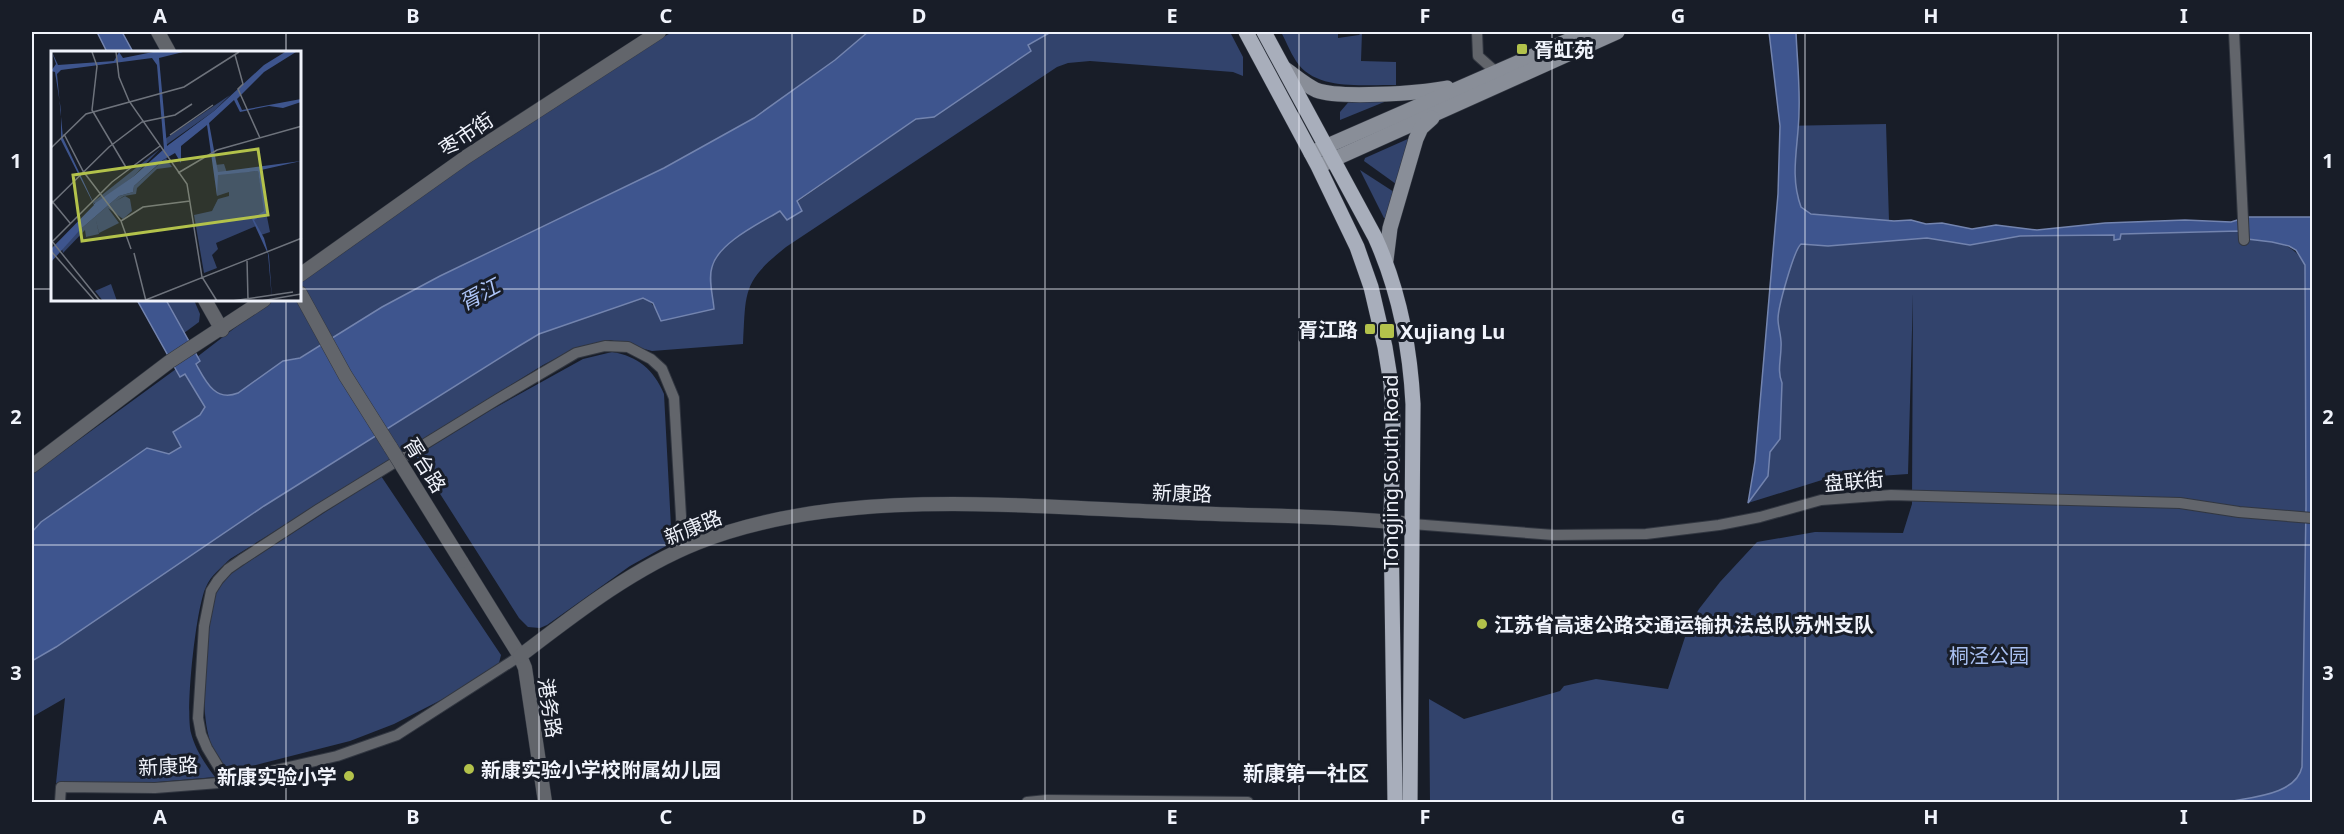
<svg xmlns="http://www.w3.org/2000/svg" width="2344" height="834" font-family="'Noto Sans','Noto Sans SC',sans-serif">
<style>
.green{fill:#32436c}
.water{fill:#3e558e;stroke:#7384af;stroke-width:1.5}
.lines{fill:none;stroke-linecap:round;stroke-linejoin:round}
.minor-casing{stroke:#323741;stroke-width:12}
.tertiary-casing{stroke:#323741;stroke-width:15}
.secondary-casing{stroke:#323741;stroke-width:16}
.primary-casing{stroke:#323741;stroke-width:16}
.minor{stroke:#62656b;stroke-width:10}
.tertiary{stroke:#62656b;stroke-width:14}
.secondary{stroke:#898e98;stroke-width:15}
.primary{stroke:#a8aebb;stroke-width:15}
.tertiary-bridge-casing{stroke:#323741;stroke-width:15;stroke-linecap:butt}
.tertiary-bridge{stroke:#62656b;stroke-width:14}
.grid{fill:none;stroke:#f0f3fb;stroke-width:1.5;stroke-opacity:0.55}
.poi-dot{fill:#b3c24b;stroke:#181d28;stroke-width:2}
.labels{text-anchor:middle;dominant-baseline:central;stroke-width:6;stroke-linejoin:round;paint-order:stroke}
.poi-label{font-size:20px;font-weight:bold;fill:#f0f3fb;stroke:#181d28;text-anchor:start}
.street-label{font-size:20px;fill:#f0f3fb;stroke:#181d28}
.park-label{font-size:20px;fill:#a8bff1;stroke:#181d28}
.water-label{font-size:21px;font-style:italic;fill:#aec5f8;stroke:#181d28}
.neighbourhood-label{font-size:21px;font-weight:bold;fill:#f0f3fb;stroke:#181d28}
.inset-road{fill:none;stroke:#6e737c;stroke-width:1.5}
.view{fill:#b3c24b;fill-opacity:0.15;stroke:#b3c24b;stroke-width:3}
.inset-edge{fill:none;stroke:#f0f3fb;stroke-width:3}
.neatline{fill:none;stroke:#f0f3fb;stroke-width:2}
.grid-label{font-size:20px;text-anchor:middle;font-weight:bold;fill:#f0f3fb}
</style>
<rect width="100%" height="100%" fill="#181d28"/>
<!-- green -->
<g class="green">
<path d="M673,32h195l-33,28 -81,58 -90,50 -224,108 -58,31 -83,51 -16,3 -45,32c-24,9 -32,-12 -43,-29l5,-3 -3,-4 74,-57h29v-22l85,-60 270,-177z"/>
<path d="M1051,32h179l13,25v19l-10,-4 -143,-11 -22,2 -11,4 -271,180c-44,35 -40,44 -43,97l-91,7 -42,-11 -32,7 -35,18 -313,194c-9,9 -19,16 -24,28 -10,20 -21,124 -15,146 4,16 14,31 24,44l-57,5 -102,1 9,-85 -33,19v-56l24,-14 208,-141 255,-160 20,-12 99,-35h10l8,10 54,-35c5,-32 45,-48 70,-63l7,9 14,-9 -4,-9 119,-83 18,-2 97,-66 -3,-6z"/>
<path d="M1281,32h57v6l21,-3 3,-3 -1,29 35,1v23c-31,-1 -80,7 -100,-24 -6,-9 -10,-20 -15,-29z"/>
<polygon points="1352,98 1394,98 1340,120 1340,112"/>
<path d="M1886,124l3,97 22,-1 3,18h14l42,7 50,-9 94,-1v4h6v-5l119,-3v7c27,3 52,0 66,27l1,241 -4,296h-872l-1,-103 35,20 96,-28 4,-5 32,-7 72,10 19,-58 12,-22 21,-27 37,-40 58,-10 88,1 9,-29 1,-210 -5,180 -86,6 -74,23 7,-42 23,-267 2,-68z"/>
<polygon points="1410,138 1396,184 1364,161 1365,158"/>
<polygon points="1360,170 1394,192 1386,218 1384,218"/>
<polygon points="166,300 194,300 200,314 199,322 184,333"/>
<path d="M612,352c26,4 42,18 52,42l7,133 -5,19 -36,20 -83,59 -7,3 -12,-1 -9,-9 -103,-162 75,-46 92,-51z"/>
<polygon points="176,369 180,376 185,374 205,407 200,415 173,432 181,447 41,522 32,532 32,474"/>
<path d="M381,476l120,179 -3,12 -10,9 -94,48 -44,17 -118,30c-43,-23 -24,-123 -21,-164 4,-15 11,-25 23,-36z"/>
</g>
<!-- water -->
<g class="water">
<polygon points="97,32 122,32 133,52 107,52"/>
<path d="M868,32h183l-23,13 3,6 -97,66 -18,2 -119,82 5,10 -15,9 -7,-9c-20,12 -62,32 -68,56 -4,12 1,29 2,42l-53,12 -8,-18 -10,-5 -104,36 -20,12 -255,160 -208,141 -24,14v-129l9,-10 106,-74 22,6 12,-7 -8,-15 27,-17 5,-8 -20,-33 -5,3 -43,-77h29l34,61 -4,3c10,18 19,38 42,29l45,-32 17,-3 82,-51 58,-31 224,-108 90,-50 81,-58z"/>
<path d="M1769,32h27c1,26 4,52 3,79 0,33 -10,63 2,96l10,7 83,7 17,-1 15,4 16,-1 30,6 24,-4 41,5 68,-7 80,-3 46,2 16,-5h65v585h-84c23,-5 68,-7 74,-35l4,-261 -1,-241 -9,-15 -7,-4 -17,-4 -33,-4v-7l-118,3 -1,5 -6,1v-5l-94,1 -50,9 -43,-7 -99,8 -27,-2c-7,6 -23,63 -23,75 0,9 4,18 3,28 0,12 -4,24 1,36l-2,56 -10,13 -2,24 -20,27 7,-42 23,-267 2,-68z"/>
</g>
<g class="lines">
<defs>
<g id="minor">
<polyline points="1477,32 1478,56 1496,72"/>
<polyline points="2234,32 2244,240"/>
<polyline points="1412,524 1554,535 1646,534 1719,525 1760,517 1821,500 1891,495 2180,503 2239,512 2312,518"/>
<polyline points="227,781 207,748 201,734 198,718 204,626 211,591 218,580 228,569 241,560 319,509 498,399 576,353 605,346 628,347 651,359 662,369 674,398 683,550"/>
<polyline points="60,802 61,787 155,788 219,783 337,756 397,735 520,656"/>
<polyline points="1027,802 1047,800 1248,802"/>
</g>
<g id="tertiary">
<polyline points="158,32 169,52"/>
<polyline points="300,275 466,157 659,32"/>
<polyline points="300,293 345,375 391,448"/>
<polyline points="205,300 222,330"/>
<polyline points="32,466 169,362 264,300"/>
<polyline points="461,561 520,656 525,668 545,802"/>
<path d="M520,656c55,-42 112,-87 177,-113 141,-56 318,-37 468,-31 82,4 165,3 247,12"/>
</g>
<g id="secondary">
<path d="M1285,69c10,7 20,16 31,21 23,9 105,3 131,-2"/>
<polyline points="1311,153 1588,32"/>
<polyline points="1321,165 1617,32"/>
<polyline points="1386,260 1390,228 1416,139 1421,128 1432,118"/>
</g>
<g id="primary">
<polyline points="1246,32 1318,166 1357,247 1371,287 1385,347 1391,384 1393,422 1391,522 1395,802"/>
<path d="M1264,32l111,205c24,53 35,109 38,167l-3,398"/>
</g>
</defs>
<!-- minor casing -->
<use href="#minor" class="minor-casing"/>
<!-- tertiary casing -->
<use href="#tertiary" class="tertiary-casing"/>
<!-- secondary casing -->
<use href="#secondary" class="secondary-casing"/>
<!-- primary casing -->
<use href="#primary" class="primary-casing"/>
<!-- minor -->
<use href="#minor" class="minor"/>
<!-- tertiary -->
<use href="#tertiary" class="tertiary"/>
<!-- secondary -->
<use href="#secondary" class="secondary"/>
<!-- primary -->
<use href="#primary" class="primary"/>
<defs>
<polyline id="tertiary-bridge" points="391,448 461,561"/>
</defs>
<!-- tertiary-bridge casing -->
<use href="#tertiary-bridge" class="tertiary-bridge-casing"/>
<!-- tertiary-bridge -->
<use href="#tertiary-bridge" class="tertiary-bridge"/>
</g>
<!-- grid -->
<path class="grid" d="M286,32v20M539,32v770M792,32v770M1045,32v770M1299,32v770M1552,32v770M1805,32v770M2058,32v770M32,289h20M300,289h2012M286,300v502M32,545h2280"/>
<!-- markers -->
<g class="poi-dot">
<rect x="1516" y="43" width="12" height="12" rx="3"/>
<rect x="1364" y="323" width="12" height="12" rx="3"/>
<rect x="1379" y="323" width="16" height="16" rx="3"/>
<circle cx="1482" cy="624" r="6"/>
<circle cx="469" cy="769" r="6"/>
<circle cx="349" cy="776" r="6"/>
</g>
<g class="labels">
<!-- poi labels -->
<g class="poi-label">
<text x="1534" y="49">胥虹苑</text>
<text x="1358" y="329" text-anchor="end">胥江路</text>
<text x="1400" y="331">Xujiang Lu</text>
<text x="1494" y="624">江苏省高速公路交通运输执法总队苏州支队</text>
<text x="481" y="769">新康实验小学校附属幼儿园</text>
<text x="337" y="776" text-anchor="end">新康实验小学</text>
</g>
<!-- street labels -->
<g class="street-label">
<text transform="translate(466 134) rotate(-34)">枣市街</text>
<text transform="translate(425 465) rotate(58)">胥台路</text>
<text transform="translate(1390 472) rotate(-90)">Tongjing South Road</text>
<text transform="translate(1854 481) rotate(-5)">盘联街</text>
<text transform="translate(1182 493) rotate(2)">新康路</text>
<text transform="translate(693 527) rotate(-22)">新康路</text>
<text transform="translate(550 708) rotate(81)">港务路</text>
<text transform="translate(168 766) rotate(-3)">新康路</text>
</g>
<!-- park labels -->
<g class="park-label">
<text x="1989" y="655">桐泾公园</text>
</g>
<!-- water labels -->
<g class="water-label">
<text transform="translate(479 294) rotate(-28)">胥江</text>
</g>
<!-- neighbourhood labels -->
<g class="neighbourhood-label">
<text x="1306" y="773">新康第一社区</text>
</g>
</g>
<!-- overview -->
<g transform="translate(51 51)">
<rect width="250" height="250" fill="#181d28"/>
<path d="M179,44l-16,16 -48,34 -1,-6zM109,98l-26,27 -38,28 -3,-2zM115,107l6,9 -15,2 -20,19 -1,6 -12,2 -8,5 9,-5 5,3 2,12 -9,8 -15,-11 11,15 -20,10 -3,-13 4,-5 -4,5 3,14 -13,3 -1,-7 -22,23 -1,-4 20,-21 37,-32 14,-4 1,-6zM173,113l3,9 31,-2 12,61 -9,3 -5,-9 -40,17 2,6 -6,6 5,13 -13,5 -10,-58 18,-4 6,-12 11,-3v-4l-12,4 -2,-31zM60,233l6,17h-14l-8,-10z" fill="#32436c"/>
<path d="M1,1l6,13 56,-4 5,-9 4,6 30,-6h30l-24,6 8,88 47,-35 50,-46 21,-13h11l-32,20 -27,27 5,11 59,-11v3l-18,6 -14,-2 -29,6 -6,-12 -25,23 9,49 83,-11 -40,9 6,43 -13,7 10,18 5,18 3,44 -4,-46 -16,-35 12,-8 -6,-40 -40,4 -1,21 -10,-71 -26,21v17l-6,-10 -12,7 -29,26 -1,6 -14,4 -37,32 -31,34v-13l43,-44 -33,-65v-30l-6,-38 -4,-1 5,-7zM101,7l5,7 7,84 -30,27 -40,28 -31,-66 -6,-64 4,-4z" fill="#3e558e" fill-rule="evenodd"/>
<path class="inset-road" d="M41,1l5,14 -5,44 35,59M65,1l3,25 10,24 58,83 15,93 15,24M184,4l8,29 -5,5 22,49M13,83l19,37 38,50 10,28M119,84l43,-30M0,97l35,-34 98,-27 55,-35M127,122l39,-23 85,-24M0,149l19,23M0,153l58,-57 33,-25 33,-7 17,-11M70,170l22,-14 47,-6M0,189l49,61M2,190l59,-59 48,-36M0,200l44,50M83,202l12,48M196,208l1,41M92,250l159,-63M181,250l61,-9M210,250l40,-7"/>
<path class="view" d="M207,98l10,66 -186,26 -9,-66z"/>
<rect width="250" height="250" class="inset-edge"/>
</g>
<!-- border -->
<rect width="2344" height="834" fill="none" stroke="#181d28" stroke-width="66"/>
<rect x="33" y="33" width="2278" height="768" class="neatline"/>
<g class="grid-label">
<text x="160" y="23">A</text>
<text x="413" y="23">B</text>
<text x="666" y="23">C</text>
<text x="919" y="23">D</text>
<text x="1172" y="23">E</text>
<text x="1425" y="23">F</text>
<text x="1678" y="23">G</text>
<text x="1931" y="23">H</text>
<text x="2184" y="23">I</text>
<text x="16" y="168">1</text>
<text x="2328" y="168">1</text>
<text x="16" y="424">2</text>
<text x="2328" y="424">2</text>
<text x="16" y="680">3</text>
<text x="2328" y="680">3</text>
<text x="160" y="824">A</text>
<text x="413" y="824">B</text>
<text x="666" y="824">C</text>
<text x="919" y="824">D</text>
<text x="1172" y="824">E</text>
<text x="1425" y="824">F</text>
<text x="1678" y="824">G</text>
<text x="1931" y="824">H</text>
<text x="2184" y="824">I</text>
</g>
</svg>
